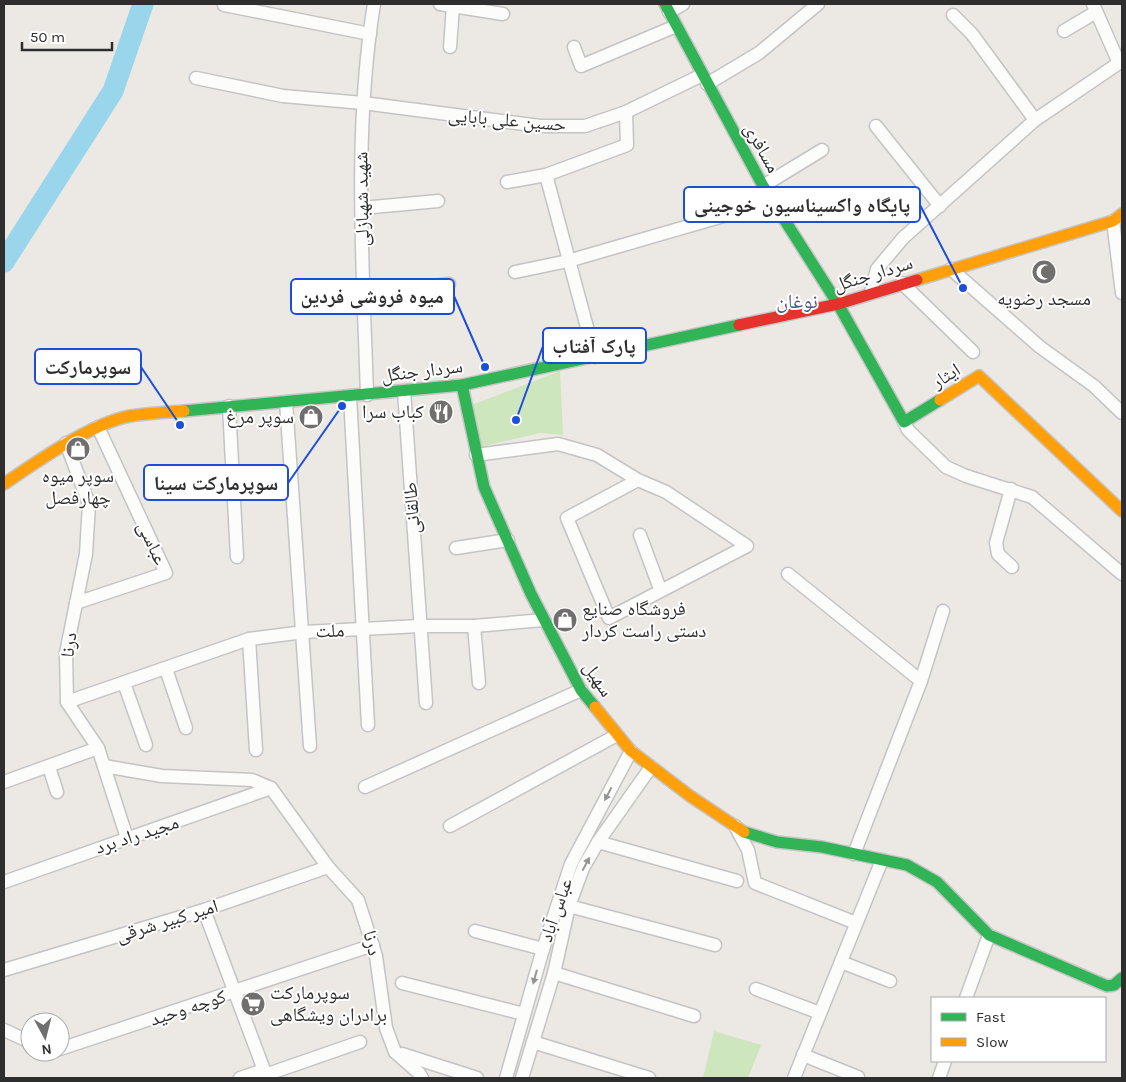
<svg xmlns="http://www.w3.org/2000/svg" width="1126" height="1082" font-family="Karla,'Noto Naskh Arabic',sans-serif">
<style>
.green{fill:#cee6be}
.lines{fill:none;stroke-linecap:round;stroke-linejoin:round}
.river{stroke:#99d6ec;stroke-width:21}
.street-casing{stroke:#c5c4c5;stroke-width:15}
.fast-casing{stroke:#c5c4c5;stroke-width:14}
.slow-casing{stroke:#c5c4c5;stroke-width:14}
.jam-casing{stroke:#c5c4c5;stroke-width:14}
.street{stroke:#fcfcfb;stroke-width:12}
.fast{stroke:#30b455;stroke-width:11}
.slow{stroke:#ff9f0a;stroke-width:11}
.jam{stroke:#e5322d;stroke-width:11}
.oneway{fill:#959594}
.labels{text-anchor:middle;dominant-baseline:central;stroke-width:4;stroke-linejoin:round;paint-order:stroke}
.street-label{font-size:19px;fill:#2e2e2e;stroke:#fff}
.poi-label{font-size:19px;fill:#2e2e2e;stroke:#fff}
.neighbourhood-label{font-size:20px;fill:#4d5680;stroke:#fff}
.leader{fill:none;stroke:#1d4ed8;stroke-width:2}
.callout-dot{fill:#1d4ed8;stroke:#fff;stroke-width:2}
.callout{fill:#fff;stroke:#1d4ed8;stroke-width:2}
.callout-label{font-size:20px;text-anchor:middle;font-weight:bold;fill:#2e2e2e}
</style>
<rect width="100%" height="100%" fill="#ece8e4"/>
<!-- green -->
<g class="green">
<polygon points="560,371 563,435 540,433 480,447 467,407"/>
<polygon points="714,1031 761,1045 748,1078 703,1078"/>
</g>
<g class="lines">
<!-- river -->
<polyline class="river" points="4,262 113,91 143,4"/>
<defs>
<g id="street">
<polyline points="440,4 503,14"/>
<polyline points="1093,4 1119,63"/>
<polyline points="224,5 370,34"/>
<polyline points="669,12 683,4"/>
<polyline points="953,15 972,34 1035,120"/>
<polyline points="1064,31 1096,12"/>
<polyline points="450,47 453,6"/>
<polyline points="574,47 581,66 676,26"/>
<polyline points="196,78 283,96 363,103 540,126 585,126 626,112 702,75"/>
<polyline points="707,84 759,53 818,4"/>
<polyline points="876,126 940,206"/>
<polyline points="546,175 595,357"/>
<polyline points="507,182 546,175 627,145 626,112"/>
<polyline points="763,186 822,150"/>
<polyline points="362,208 438,201"/>
<polyline points="1113,221 1122,293"/>
<polyline points="951,269 1040,347 1094,386 1122,413"/>
<polyline points="515,272 568,261 772,202"/>
<polyline points="902,283 973,352"/>
<polyline points="871,292 877,269 903,238 1035,120 1122,61"/>
<polyline points="364,294 449,284"/>
<polyline points="404,391 426,703"/>
<path d="M367,395c-4,-130 -14,-262 7,-391"/>
<polyline points="350,396 368,725"/>
<polyline points="286,402 310,746"/>
<polyline points="229,406 237,557"/>
<polyline points="904,422 908,430 946,467 966,476 1032,497 1122,574"/>
<polyline points="66,443 89,504 86,554 66,653 67,702 98,748 127,838"/>
<polyline points="476,455 558,444 597,455 638,480 666,492 747,546 609,618 567,518 638,480"/>
<polyline points="1011,489 996,543 998,554 1012,567"/>
<polyline points="189,493 233,491"/>
<polyline points="640,535 660,589"/>
<polyline points="456,548 508,540"/>
<polyline points="788,574 921,681"/>
<polyline points="76,603 166,573 98,427"/>
<polyline points="474,626 479,683"/>
<polyline points="249,639 256,750"/>
<polyline points="166,669 186,728"/>
<polyline points="124,683 146,745"/>
<polyline points="67,702 249,639 304,632 420,626 474,626 544,620"/>
<polyline points="104,766 162,776 252,780 271,788 328,867 358,900 376,956 386,1028 395,1052 419,1073 422,1078"/>
<polyline points="49,767 57,792"/>
<polyline points="4,782 98,748"/>
<polyline points="365,787 581,690"/>
<polyline points="450,826 617,735"/>
<polyline points="735,826 748,850 755,883 856,923"/>
<polyline points="598,842 737,881"/>
<polyline points="854,854 921,681 943,611"/>
<polyline points="4,882 271,788"/>
<polyline points="569,906 715,945"/>
<polyline points="204,910 267,1078"/>
<polyline points="475,931 543,949"/>
<polyline points="841,962 890,981"/>
<polyline points="4,970 204,910 328,867"/>
<polyline points="554,973 694,1016"/>
<polyline points="402,983 524,1014"/>
<polyline points="756,989 820,1013"/>
<polyline points="966,998 989,935"/>
<polyline points="4,1030 30,1042"/>
<polyline points="533,1042 649,1078"/>
<polyline points="60,1049 373,945"/>
<polyline points="402,1054 477,1078"/>
<polyline points="803,1055 858,1077"/>
<polyline points="265,1075 360,1042"/>
<polyline points="240,1078 264,1070"/>
<polyline points="506,1078 543,949 571,864 631,751"/>
<polyline points="522,1078 554,973 569,906 583,868 598,842 651,767"/>
<polyline points="794,1078 882,860"/>
<polyline points="939,1078 945,1061"/>
</g>
<g id="fast">
<polyline points="665,4 763,186 838,304 904,422 940,400"/>
<polyline points="462,385 484,487 531,594 581,690 595,707"/>
<polyline points="184,411 462,385 739,325"/>
<polyline points="744,832 777,842 822,847 907,865 937,882 989,935 1107,986 1114,985 1122,978"/>
</g>
<g id="slow">
<polyline points="917,280 1113,221 1122,214"/>
<polyline points="940,400 979,376 1122,511"/>
<path d="M4,484c32,-22 88,-61 126,-68 18,-3 37,-4 54,-5"/>
<polyline points="595,707 631,751 690,796 744,832"/>
</g>
<polyline id="jam" points="739,325 838,304 917,280"/>
</defs>
<!-- street casing -->
<use href="#street" class="street-casing"/>
<!-- fast casing -->
<use href="#fast" class="fast-casing"/>
<!-- slow casing -->
<use href="#slow" class="slow-casing"/>
<!-- jam casing -->
<use href="#jam" class="jam-casing"/>
<!-- street -->
<use href="#street" class="street"/>
<!-- fast -->
<use href="#fast" class="fast"/>
<!-- slow -->
<use href="#slow" class="slow"/>
<!-- jam -->
<use href="#jam" class="jam"/>
</g>
<!-- one-way arrows -->
<defs><path id="oneway-solid" d="M-6-.8H1V-3.2L6.5 0L1 3.2V.8H-6Z" transform="scale(1.25)"/></defs>
<g class="oneway">
<use href="#oneway-solid" transform="translate(608 794) rotate(118)"/>
<use href="#oneway-solid" transform="translate(586 864) rotate(-62)"/>
<use href="#oneway-solid" transform="translate(535 977) rotate(105)"/>
</g>
<!-- icons -->
<defs>
<symbol id="mosque-disc" viewBox="-11 -11 22 22"><circle r="9.5" fill="#706f6e" stroke="#fff"/><path d="M3.5-4.9A6 6 0 1 0 3.5 4.9A5 5 0 1 1 3.5-4.9Z" fill="#fff"/></symbol>
<symbol id="restaurant-disc" viewBox="-11 -11 22 22"><circle r="9.5" fill="#706f6e" stroke="#fff"/><path d="M-5-6h1v4h1v-4h1v4h1v-4h1v5L-1.5 .5V6h-2V.5L-5-1ZM5-6V6H3V1.5H1.5Q1.5-4 5-6Z" fill="#fff"/></symbol>
<symbol id="shop-disc" viewBox="-11 -11 22 22"><circle r="9.5" fill="#706f6e" stroke="#fff"/><path d="M-5-2.5h2.3a2.7 3.5 0 0 1 5.4 0H5L5.5 6h-11ZM-1.5-2.5h3a1.5 2.3 0 0 0-3 0Z" fill="#fff"/></symbol>
<symbol id="supermarket-disc" viewBox="-11 -11 22 22"><circle r="9.5" fill="#706f6e" stroke="#fff"/><path d="M-6-5.5h2.5l.6 2H6L4.5 2H-2.5L-4.4-4H-6ZM-1.5 3.2a1.3 1.3 0 1 0 .1 0ZM3 3.2a1.3 1.3 0 1 0 .1 0Z" fill="#fff"/></symbol>
</defs>
<g fill-rule="evenodd">
<use href="#mosque-disc" x="1030" y="258" width="28" height="28"/>
<use href="#restaurant-disc" x="427" y="398" width="28" height="28"/>
<use href="#shop-disc" x="297" y="403" width="28" height="28"/>
<use href="#shop-disc" x="64" y="435" width="28" height="28"/>
<use href="#shop-disc" x="551" y="606" width="28" height="28"/>
<use href="#supermarket-disc" x="239" y="990" width="28" height="28"/>
</g>
<g class="labels">
<!-- street labels -->
<g class="street-label">
<text transform="translate(507 120) rotate(5)">حسین علی بابایی</text>
<text transform="translate(762 148) rotate(61)">مسافری</text>
<text transform="translate(362 199) rotate(-91)">شهید شهبازلی</text>
<text transform="translate(873 274) rotate(-17)">سردار جنگل</text>
<text transform="translate(422 371) rotate(-7)">سردار جنگل</text>
<text transform="translate(946 376) rotate(-32)">ایثار</text>
<text transform="translate(412 508) rotate(-94)">طالقانی</text>
<text transform="translate(152 543) rotate(65)">عباسی</text>
<text transform="translate(330 631) rotate(-2)">ملت</text>
<text transform="translate(69 645) rotate(-82)">درنا</text>
<text transform="translate(598 679) rotate(57)">سهیل</text>
<text transform="translate(137 835) rotate(-18)">مجید راد برد</text>
<text transform="translate(556 910) rotate(-71)">عباس آباد</text>
<text transform="translate(167 921) rotate(-17)">امیر کبیر شرقی</text>
<text transform="translate(372 943) rotate(76)">درنا</text>
<text transform="translate(188 1008) rotate(-18)">کوچه وحید</text>
</g>
<!-- poi labels -->
<g class="poi-label">
<text x="1044" y="299">مسجد رضویه</text>
<text x="424" y="412" text-anchor="end">کباب سرا</text>
<text x="294" y="417" text-anchor="end">سوپر مرغ</text>
<text x="78" y="476">سوپر میوه<tspan x="78" dy="22">چهارفصل</tspan></text>
<text x="582" y="609" text-anchor="start">فروشگاه صنایع<tspan x="582" dy="22">دستی راست کردار</tspan></text>
<text x="270" y="993" text-anchor="start">سوپرمارکت<tspan x="270" dy="22">برادران ویشگاهی</tspan></text>
</g>
<!-- neighbourhood labels -->
<g class="neighbourhood-label">
<text x="797" y="301">نوغان</text>
</g>
</g>
<!-- callouts -->
<path class="leader" d="M963 288L920 205M485 367L454 296M516 420L543 346M180 425L141 367M342 406L288 483"/>
<g class="callout-dot">
<circle cx="963" cy="288" r="5"/>
<circle cx="485" cy="367" r="5"/>
<circle cx="516" cy="420" r="5"/>
<circle cx="180" cy="425" r="5"/>
<circle cx="342" cy="406" r="5"/>
</g>
<g class="callout">
<rect x="684" y="187" width="236" height="35" rx="5"/>
<rect x="291" y="279" width="163" height="35" rx="5"/>
<rect x="543" y="328" width="103" height="35" rx="5"/>
<rect x="35" y="349" width="106" height="35" rx="5"/>
<rect x="144" y="465" width="144" height="35" rx="5"/>
</g>
<g class="callout-label">
<text x="802" y="212">پایگاه واکسیناسیون خوجینی</text>
<text x="372" y="303">میوه فروشی فردین</text>
<text x="594" y="353">پارک آفتاب</text>
<text x="88" y="374">سوپرمارکت</text>
<text x="216" y="490">سوپرمارکت سینا</text>
</g>
<!-- border -->
<rect width="1126" height="1082" fill="none" stroke="#2e2e2e" stroke-width="10"/>
<!-- legend -->
<rect x="931" y="997" width="175" height="65" fill="#ffffff" stroke="#ababab"/>
<rect x="941" y="1013" width="25" height="8" fill="#30b455" stroke="#ababab"/>
<text x="976" y="1022" font-size="15" fill="#2e2e2e">Fast</text>
<rect x="941" y="1038" width="25" height="8" fill="#ff9f0a" stroke="#ababab"/>
<text x="976" y="1047" font-size="15" fill="#2e2e2e">Slow</text>
<!-- north arrow -->
<g transform="translate(45 1037) rotate(173)"><circle r="24" fill="#ffffff" stroke="#ababab"/>
<path d="M0-4L9 19L0 12L-9 19Z" fill="#706f6e"/>
<text y="-8" font-size="14" font-weight="bold" text-anchor="middle" fill="#2e2e2e">N</text>
</g>
<!-- scale -->
<path d="M22 42v8h90v-8" fill="none" stroke="#2e2e2e" stroke-width="2.5"/>
<text x="30" y="42" font-size="15" fill="#2e2e2e" stroke="#ffffff" stroke-width="4" paint-order="stroke">50 m</text>
</svg>
